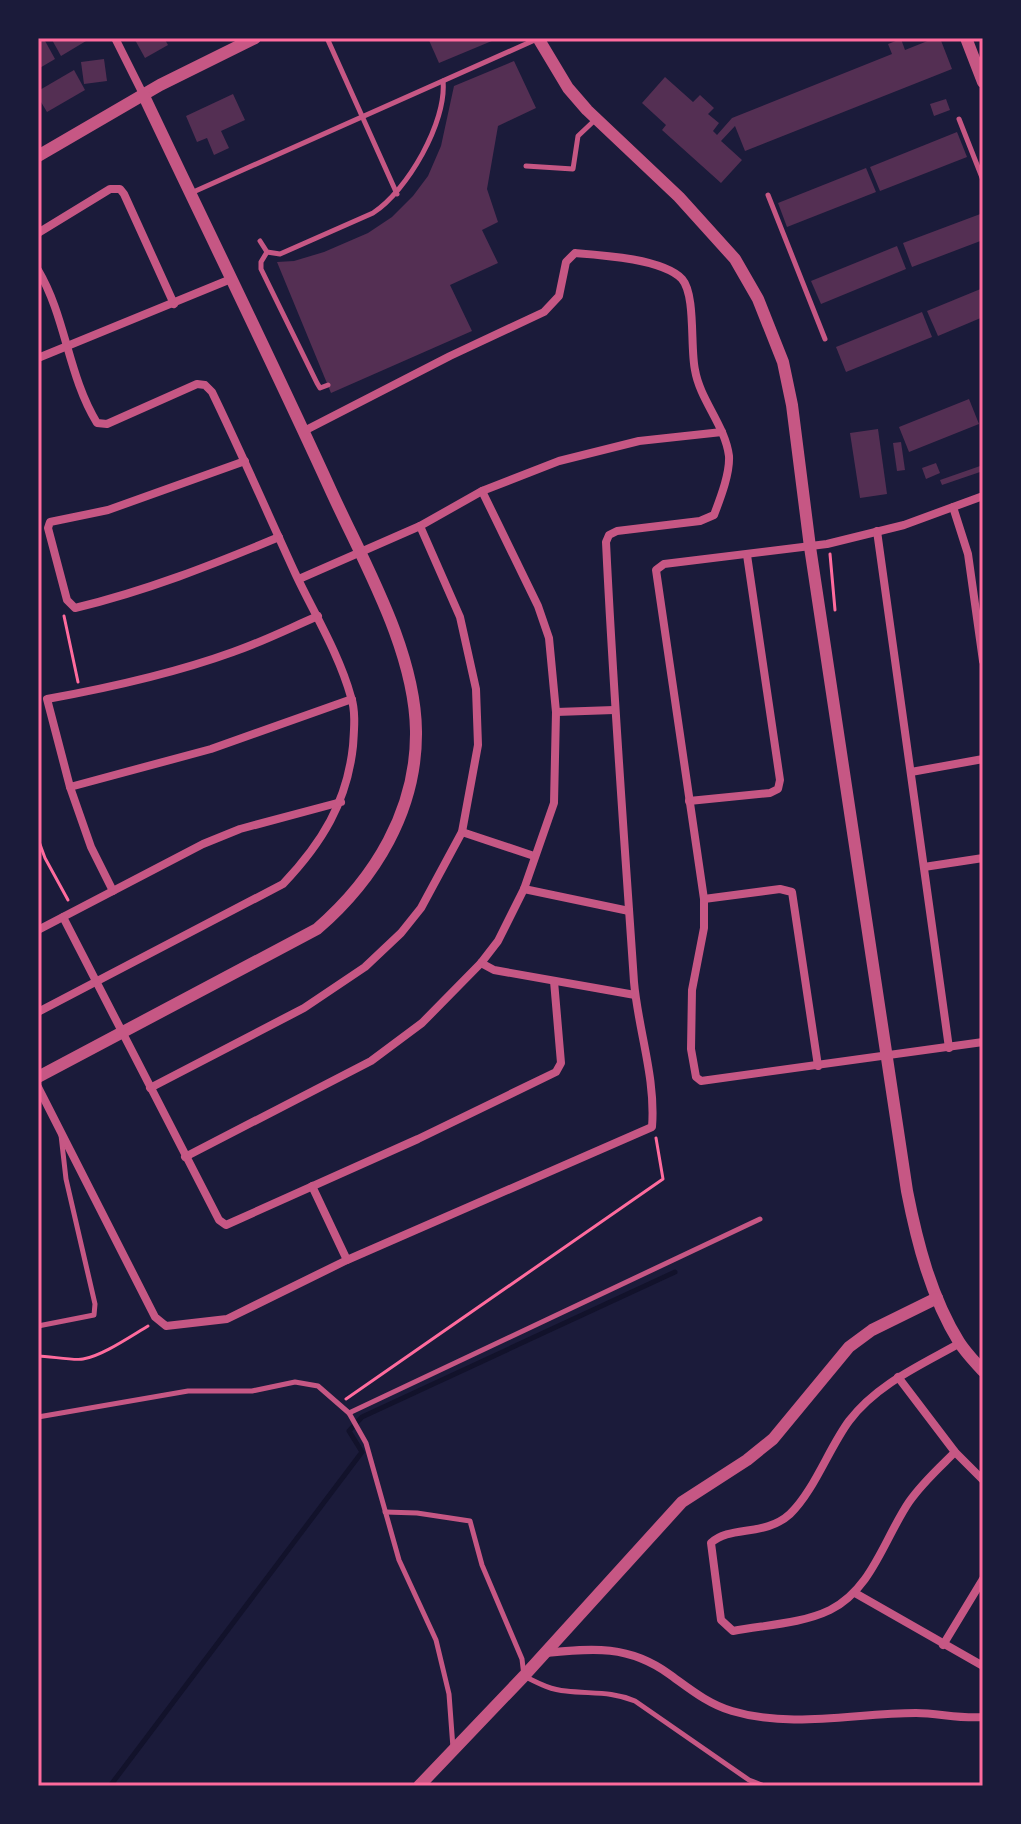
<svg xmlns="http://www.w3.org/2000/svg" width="1021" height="1824" font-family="Overpass,sans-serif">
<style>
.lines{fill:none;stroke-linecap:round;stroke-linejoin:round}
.stream{stroke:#12122b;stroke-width:5}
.building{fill:#542f53}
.path{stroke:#ff6b9d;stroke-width:3}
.service{stroke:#c65784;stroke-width:5}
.minor{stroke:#c65784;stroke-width:8}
.tertiary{stroke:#c65784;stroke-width:12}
.neatline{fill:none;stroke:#ff6b9d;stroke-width:3}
</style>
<rect width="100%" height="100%" fill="#1b1b3a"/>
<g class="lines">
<!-- stream -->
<polyline class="stream" points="110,1786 362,1452 349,1431 362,1417 675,1272"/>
</g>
<!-- building -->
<g class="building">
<polygon points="51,38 91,38 61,56"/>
<polygon points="134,38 164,38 168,45 145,58"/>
<polygon points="428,38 499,38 439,63"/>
<polygon points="935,38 940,38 952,69 745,151 735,126 721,141 742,160 721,183 662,130 666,125 642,103 665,77 693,102 700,95 714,108 708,114 719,123 713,131 717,135 732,118 892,54 888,44 901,39 905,50"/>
<polygon points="44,39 55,59 38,69 38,42"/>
<polygon points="104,59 107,81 84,84 81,62"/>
<polygon points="514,61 536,108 498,126 487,189 498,222 482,230 498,263 450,285 472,331 331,393 277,262 294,261 324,252 368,233 392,217 413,196 428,176 441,146 454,86"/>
<polygon points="74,70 85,90 47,112 38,97 38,91"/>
<polygon points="233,94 245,120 221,131 229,148 214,155 207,138 197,142 186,116"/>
<polygon points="946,99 950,110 934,116 930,104"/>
<polygon points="957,132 967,157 880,191 870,167"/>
<polygon points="866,168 876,192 787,227 778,203"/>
<polygon points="983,213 983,240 912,267 903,243"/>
<polygon points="897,246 906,269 821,304 811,281"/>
<polygon points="983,288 983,317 938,336 927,311"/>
<polygon points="922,312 932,337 846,372 836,347"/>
<polygon points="969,399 979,424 909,452 899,427"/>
<polygon points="878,429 887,494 860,498 850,433"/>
<polygon points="901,442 905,470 897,471 893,443"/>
<polygon points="936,463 940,473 926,479 922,468"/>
<polygon points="983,465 983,471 942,485 940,480"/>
</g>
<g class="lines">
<!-- path -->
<g class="path">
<polyline points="830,554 835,610"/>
<polyline points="64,616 78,682"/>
<polyline points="38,839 45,858 68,900"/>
<path d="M38,1356c11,0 37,5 45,3 19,-3 48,-23 65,-33"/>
<polyline points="346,1399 663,1179 656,1138"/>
</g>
<!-- service -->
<g class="service">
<polyline points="327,38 397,194"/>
<polyline points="959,119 983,180"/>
<polyline points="526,166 573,169 578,136 596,119"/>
<polyline points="191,193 537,39"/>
<polyline points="768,195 825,339"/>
<path d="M260,241l7,11 13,2 93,-41c34,-22 74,-91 70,-132"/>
<polyline points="267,252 261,262 261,269 317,383 320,388 328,385"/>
<polyline points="38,1326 94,1315 95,1304 66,1179 61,1135"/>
<polyline points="349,1413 760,1219"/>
<polyline points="38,1417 188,1391 252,1391 295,1382 318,1386 349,1413 366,1443 399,1560 436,1640 449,1694 453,1748"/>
<path d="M385,1512l32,1 53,8 12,44 40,94 2,17c14,7 27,14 42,15 25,3 45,0 69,10l114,79 15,6"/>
</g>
<!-- minor -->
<g class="minor">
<polyline points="115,38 143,94"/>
<polyline points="38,233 110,189 120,189 124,194 174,304"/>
<path d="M38,270c28,47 30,106 59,153l10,1 90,-40 8,1 7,7c29,60 56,122 84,183 19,40 43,79 55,122 5,14 3,34 2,49 -6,56 -31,97 -70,138l-245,128"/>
<polyline points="38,358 231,279"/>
<path d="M245,461l-137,49 -58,12 -2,6 19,72 8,8c71,-17 137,-43 204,-71"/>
<polyline points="983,496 904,525 827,544 664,564 656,570 704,899 704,928 692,990 691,1049 696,1077 701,1081 983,1042"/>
<polyline points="953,507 968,554 983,661"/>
<polyline points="877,531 949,1048"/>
<polyline points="299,579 420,526 482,491 559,461 639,441 722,432"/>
<polyline points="556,712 614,710"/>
<polyline points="911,772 983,759"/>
<polyline points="70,787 211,749 352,699"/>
<polyline points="689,801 770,793 778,789 780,780 747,555"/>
<polyline points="462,832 534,856"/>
<polyline points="924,867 983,858"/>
<polyline points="524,889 629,911"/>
<path d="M113,891l-22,-44 -21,-60 -23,-88c61,-11 128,-26 186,-47 29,-10 57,-24 85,-36"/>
<polyline points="704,899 780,889 792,892 818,1066"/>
<polyline points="63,917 219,1220 226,1225 418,1139 556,1072 561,1063 554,981"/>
<polyline points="38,930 203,844 240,829 341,802"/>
<polyline points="481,963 494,970 635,995"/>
<path d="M38,1087l117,230 11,9 61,-7 120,-59 305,-133c4,-49 -14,-98 -18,-145 -10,-147 -21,-293 -28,-440l3,-7 8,-4 83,-10 14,-6c6,-16 16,-41 15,-59 -4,-31 -29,-56 -34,-86 -5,-22 1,-75 -13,-91 -19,-20 -80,-24 -107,-26l-9,9 -7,34 -15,16 -94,44 -146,75"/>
<polyline points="150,1088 304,1008 365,967 401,933 421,908 462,832 478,745 476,689 460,617 420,526"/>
<polyline points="185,1157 371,1061 422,1023 481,963 498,941 524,889 554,803 556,712 549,638 538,606 482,491"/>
<polyline points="312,1186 347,1260"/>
<polyline points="898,1377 955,1452 983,1480"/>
<path d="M955,1452c-16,16 -33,31 -46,50 -25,37 -37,87 -79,108 -29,14 -66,15 -97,21l-12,-11 -10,-77c19,-18 54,-6 79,-29 24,-23 39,-66 59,-93 28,-37 72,-56 111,-78"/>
<polyline points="855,1593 983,1666"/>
<polyline points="943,1645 983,1579"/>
<path d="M546,1653c47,-5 83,-8 123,21 21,15 39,30 63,37 60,18 123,2 184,2 22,0 44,6 67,4"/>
</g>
<!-- tertiary -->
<g class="tertiary">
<path d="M538,38l30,50 19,22 92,87 56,62 23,40 25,63 9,43 18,142 97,644c10,51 24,106 52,151 7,11 16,20 24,29"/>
<polyline points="966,38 983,82"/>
<polyline points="38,156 160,85 255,38"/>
<path d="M38,1077l279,-148c58,-50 100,-119 99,-198 -1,-80 -51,-166 -84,-238 -61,-134 -126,-266 -189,-399"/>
<polyline points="419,1786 524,1676 682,1502 747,1460 773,1439 849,1347 872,1330 937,1298"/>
</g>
</g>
<!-- border -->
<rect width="1021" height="1824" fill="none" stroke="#1b1b3a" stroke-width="80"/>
<rect x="40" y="40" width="941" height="1744" class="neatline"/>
</svg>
